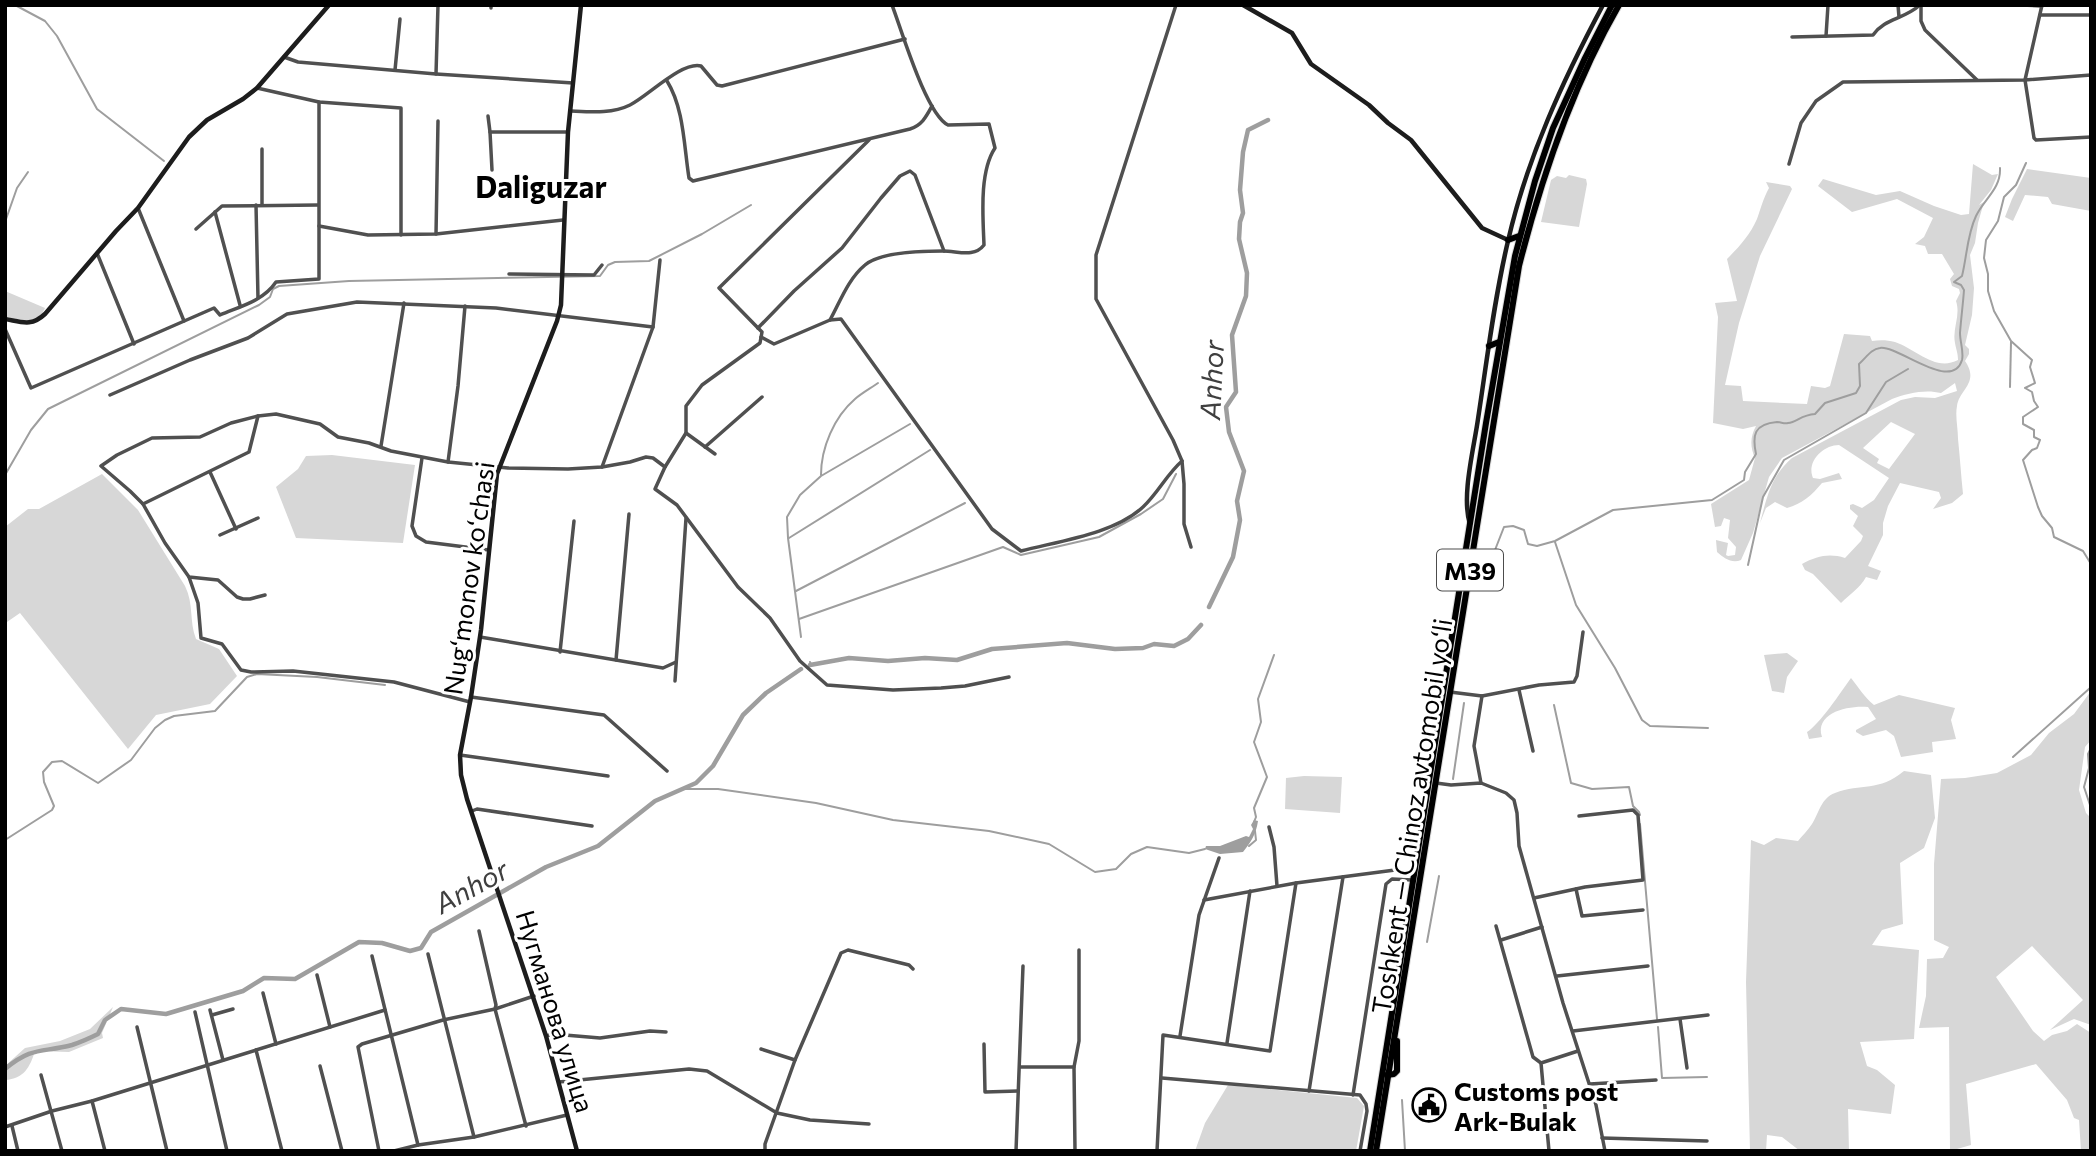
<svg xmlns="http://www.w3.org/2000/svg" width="2096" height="1156" font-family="Commissioner,sans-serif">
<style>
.green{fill:#d7d7d7;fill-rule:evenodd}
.water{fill:#9e9e9e}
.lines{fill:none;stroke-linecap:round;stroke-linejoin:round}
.stream{stroke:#9e9e9e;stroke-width:2}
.canal{stroke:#9e9e9e;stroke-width:4.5}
.highway-casing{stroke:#dbdbdb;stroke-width:8}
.street{stroke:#505050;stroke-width:3.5}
.secondary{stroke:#1d1d1d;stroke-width:4.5}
.highway{stroke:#000;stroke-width:6}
.labels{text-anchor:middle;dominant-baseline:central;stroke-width:6;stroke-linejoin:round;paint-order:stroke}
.shield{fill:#fff;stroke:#4c4c4c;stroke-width:2}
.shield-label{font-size:24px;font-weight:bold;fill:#000}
.street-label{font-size:26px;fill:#000;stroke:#fff}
.poi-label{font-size:26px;font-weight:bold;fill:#000;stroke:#fff;text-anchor:start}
.water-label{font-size:28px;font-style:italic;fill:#3f3f3f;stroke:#fff}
.quarter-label{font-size:30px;font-weight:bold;fill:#000;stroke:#fff}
</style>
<rect width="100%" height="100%" fill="#fff"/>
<!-- green -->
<g class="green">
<path d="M1973,164l19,11 6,-1 -7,16 -12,15 5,-3 -6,21 -3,20 -5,12 4,33 -2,27 -7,30 4,4v5l-4,7c15,22 -6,28 -8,45 -2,10 1,22 1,33 2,18 3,37 5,55l-11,9 -19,6 8,-11 -2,-6 -39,-9 -12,23 -5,17v12l-15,31 13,5 -4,9 -11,-3c-6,11 -16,17 -25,26l-28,-29 -8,-4 -3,-6c15,-8 27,-11 43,-6l16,-17 2,-5 -10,-10 5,-10 -8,-7v-4l3,-1 9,4 12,-8 15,-22 -50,-33c-16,0 -33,17 -26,33l7,1 19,-6 3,6 -20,4c-10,12 -20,21 -35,25l-12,-6 -9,6 -6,15c7,-26 11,-47 32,-65l109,-58 14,-3 20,1 22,-7 -2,-8 -14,10c-15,-4 -34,0 -49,6l-110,59 -13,19 -16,56 -12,27c-9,4 -17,-2 -24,-8l-1,-12 12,3 -2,12 2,1 7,-1 1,-8 -8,-9 2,-18 -6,-2 -3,8 -6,1 -4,-23 38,-24 6,-22c-5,-11 -5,-21 1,-32l-13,3 -30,-6 5,-106 -3,-14 22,-2 -10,-42c12,-12 23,-24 30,-40 4,-11 6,-20 12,-31l-3,-6 24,4 2,3 -32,67 -21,67 -14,62 16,1 2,15 64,3 4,-18 14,2 5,-2 14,-52 26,2 2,5c8,-1 15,-1 23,1 21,7 40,30 63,18 0,-7 -2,-11 -3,-17 -3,-15 6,-27 1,-42l4,-8 -1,-4 -7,-3 -2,-7 4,-5 -12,-20h-14l-3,-8 -10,-2 9,-7 9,-19 -36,-19 -45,13 -34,-26 5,-7 53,16 24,-4 34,15 27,9 8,-1zM1891,422l24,12 -26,35 -12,-6 2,-4 -16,-11z"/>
<polygon points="2027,169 2091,178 2091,211 2052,204 2048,197 2025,195 2013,221 2005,217 2012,199"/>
<polygon points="1569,175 1586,179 1587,184 1579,227 1541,222 1551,180 1557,176 1566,178"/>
<polygon points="5,291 45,308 41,316 27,321 5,317"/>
<polygon points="332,455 415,465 403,543 296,538 276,487 298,469 306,456"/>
<path d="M102,474l36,36 47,76c9,18 4,35 11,53l23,10 18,27 -27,28 -54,11 -28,34 -108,-136 -13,9 -2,-3v-92l23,-18h11z"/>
<polygon points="1787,653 1798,661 1787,677 1784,693 1772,691 1764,655"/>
<path d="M1851,678c8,10 13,19 23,27l25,-10 56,13 -4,12 5,19 -24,3 1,10 -32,5 -7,-21 -8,-6 -23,6 -7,-4v-2l20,-11 -8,-12c-18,-2 -54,5 -46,30l-13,2 -2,-7c12,-7 34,-40 44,-54z"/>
<polygon points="2091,691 2091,740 2085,747 2079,790 2086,813 2091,818 2091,1025 2074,1019 2050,1030 2083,1000 2032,946 1996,977 2033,1031 2044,1041 2052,1035 2067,1031 2077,1024 2091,1033 2091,1151 2081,1151 2079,1120 2074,1118 2067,1100 2036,1064 1966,1084 1971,1145 1950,1151 1949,1027 1919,1028 1926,996 1927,959 1943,958 1949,947 1934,940 1934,864 1941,779 1965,778 1997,773 2031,755 2049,733 2074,714"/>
<path d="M1904,771l27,4 4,43 -11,30 -24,15 3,61 -21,6 -10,15 47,5 -5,89 -54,3 7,24 10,4 18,15 -4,29 -43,-5 1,42h-49l-18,-14 -15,-2 -1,16h-16l-4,-169 5,-142 13,5 12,-7 22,3c4,-5 10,-11 14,-17 7,-11 9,-26 23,-31 26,-10 44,-1 69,-22z"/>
<polygon points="1304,776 1342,777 1340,813 1285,809 1286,778"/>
<path d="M113,1007l-11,26 1,5 -34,14 -34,-1c-5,16 -11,28 -30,29v-14l20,-18 35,-7 30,-12z"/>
<polygon points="1228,1085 1357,1098 1364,1106 1356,1151 1195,1151 1205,1123"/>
</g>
<!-- water -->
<path class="water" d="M1254,820l4,1c-2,13 -7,21 -15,31l-23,2 -15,-5 1,-3h14l26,-10 3,1 4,-8 -2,-4z"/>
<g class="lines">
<!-- stream -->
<g class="stream">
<polyline points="15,5 45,21 57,36 97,109 164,161"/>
<polyline points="2026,163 2016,185 2004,197 1998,221 1986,240 1984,258 1988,274 1988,291 1994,311 2011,341 2032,360 2030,367 2035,383 2025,388 2032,392 2034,401 2038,407 2023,417 2023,424 2034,430 2034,437 2040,440 2037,448 2032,450 2023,460 2038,507 2042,516 2052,528 2054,537 2083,551 2091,564"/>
<polyline points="5,222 17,188 28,172"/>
<polyline points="2010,387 2011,342"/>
<polyline points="5,475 31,430 48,409 259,305 270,297 273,289 279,286 349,281 600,276 608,265 615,262 649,261 702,234 751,205"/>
<path d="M821,475c0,-27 13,-58 34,-76 7,-6 16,-11 23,-16"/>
<polyline points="789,538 930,450"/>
<polyline points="1555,542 1576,605 1615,668 1642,720 1650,726 1708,728"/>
<polyline points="1748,565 1763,497 1784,460 1866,413 1886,382 1908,369"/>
<path d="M1479,569l16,-19 9,-23 9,-1 11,4 4,14 9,2 18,-5 58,-31 99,-10 32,-20 1,-8 11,-18c-4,-19 -2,-30 21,-32 4,0 7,2 11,1 9,-1 13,-8 27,-9l10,-11 31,-10 4,-7 -1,-22c7,-6 12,-15 21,-16 18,-3 72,45 82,12 2,-8 -2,-18 -2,-27 1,-14 3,-29 4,-43l-3,-5 -7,-3 8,-6c5,-20 5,-41 14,-60 8,-17 25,-27 24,-48"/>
<polyline points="796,591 965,503"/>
<polyline points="799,619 1003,547 1021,555 1099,537 1141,514 1163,499 1176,474"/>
<polyline points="801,637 788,538 787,517 800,495 821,476 910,424"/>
<polyline points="810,662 811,664"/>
<polyline points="1554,705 1571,783 1592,789 1629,787 1633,806 1639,812 1640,815"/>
<polyline points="2091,748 2088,754 2089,768 2084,787 2091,808"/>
<polyline points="2013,757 2090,688 2091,677"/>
<polyline points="1453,779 1464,703"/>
<polyline points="684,789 718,789 816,803 893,820 989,831 1049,844 1095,872 1116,869 1131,854 1147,847 1189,853 1205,849"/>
<polyline points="1254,822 1256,817 1254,808 1267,777 1254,742 1261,722 1258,699 1274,655"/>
<polyline points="1640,824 1657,1019"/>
<polyline points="5,840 52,810 54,806 44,782 43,772 52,762 62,761 98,783 131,760 155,728 165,720 174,716 215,711 247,677 257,674 317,677 385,685"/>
<polyline points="1249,846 1256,840 1255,831"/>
<polyline points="1427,942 1439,876"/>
<polyline points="1658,1027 1662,1078 1707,1077"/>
<polyline points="1402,1100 1405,1151"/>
</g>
<!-- canal -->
<g class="canal">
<polyline points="1209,607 1233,557 1240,520 1237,501 1244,471 1229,432 1226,407 1236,392 1232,335 1246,296 1247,273 1239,239 1240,222 1243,213 1240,190 1243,152 1248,130 1268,120"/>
<polyline points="810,665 849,658 888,661 925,658 957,660 992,649 1067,643 1115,649 1143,648 1154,644 1174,646 1188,639 1201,625"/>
<path d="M5,1069c28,-23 36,-16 67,-24 9,-3 18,-7 26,-11l7,-14 16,-11 45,5 77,-23 21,-13 31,1 64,-37 23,1 28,8 11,-3 10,-16 115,-65 52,-21 57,-45 41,-18 17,-17 30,-51 23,-22 35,-24"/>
</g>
<defs>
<g id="highway">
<polyline points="1508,240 1519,236"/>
<polyline points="1489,346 1499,342"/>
<polyline points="1387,1075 1394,1074 1397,1071 1397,1041"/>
<polyline points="1370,1151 1486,423 1515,256 1535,181 1553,128 1585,58 1612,5"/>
<path d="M1376,1151l143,-885c23,-91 53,-179 100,-261"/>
</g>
</defs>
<!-- highway casing -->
<use href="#highway" class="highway-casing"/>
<!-- street -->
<g class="street">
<polyline points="491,5 491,8"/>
<polyline points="1176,5 1096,255 1096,299 1173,440 1182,461 1184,484 1184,524 1191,547"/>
<polyline points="1898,5 1899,17"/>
<polyline points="1921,5 1921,21 1925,30 1977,80"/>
<polyline points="2021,5 2042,6"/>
<polyline points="2042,5 2025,80 2034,138 2036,140 2091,137"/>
<polyline points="2040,15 2091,15"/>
<polyline points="1826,36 1828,5"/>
<path d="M1792,37l81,-2c12,-17 30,-15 47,-30"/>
<polyline points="284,57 298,62 436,74 573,83"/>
<polyline points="395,70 400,19"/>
<polyline points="436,74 438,5"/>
<path d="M667,81c17,27 17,66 22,97l4,3 217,-52c12,-4 16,-12 22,-23"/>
<polyline points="257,88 319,102 401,108 401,235"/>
<path d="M571,111c20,1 41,3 59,-6 18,-9 52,-44 71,-39l16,19 5,1 183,-47"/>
<polyline points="488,116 490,132"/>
<polyline points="262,149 262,205"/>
<polyline points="1789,164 1801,123 1816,101 1843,82 2025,80 2091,75"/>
<polyline points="492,170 490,132 568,132"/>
<polyline points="256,205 258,298"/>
<polyline points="138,208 184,321"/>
<polyline points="215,212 240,305"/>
<polyline points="319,226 368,235 436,234 563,220"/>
<polyline points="196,229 222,206 318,205"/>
<polyline points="436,234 438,121"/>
<polyline points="97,253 134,344"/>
<polyline points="509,274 594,275 602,265"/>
<path d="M830,320c10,-18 18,-41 35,-55 15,-13 58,-14 78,-14 15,0 31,7 41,-6 -1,-28 -5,-73 11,-97l-6,-24 -41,1c-22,-11 -46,-94 -56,-120"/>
<polyline points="758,328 762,332 760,343 702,385 686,406 686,433 665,467 655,489 677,505 738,587 770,618 800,661 827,685 893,690 941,688 965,686 1009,677"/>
<polyline points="758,328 794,291 842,248 881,198 900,176 910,171 915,175 944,251"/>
<polyline points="758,328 719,288 869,140"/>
<path d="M5,329l26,59 183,-80 6,7c21,-9 43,-14 56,-33l43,-3v-177"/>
<path d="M761,337l13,7 56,-24 11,-1 151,210 29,22c38,-10 93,-17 122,-44 15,-14 24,-33 39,-46"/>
<polyline points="110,395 190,360 248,338 287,314 357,302 496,308 653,327"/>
<polyline points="686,433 715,454"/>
<polyline points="381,446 404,303"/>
<polyline points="705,447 762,397"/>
<polyline points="422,458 412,526 416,536 426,542 489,550"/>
<polyline points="448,462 458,386 465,306"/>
<polyline points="602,467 653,327 660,260"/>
<polyline points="210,472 236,529"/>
<polyline points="143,504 249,452 258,416"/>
<polyline points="220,535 258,518"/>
<polyline points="189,577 198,603 201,638 222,644 241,670 251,672 293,671 394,682 470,702"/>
<polyline points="265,595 250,599 243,599 237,597 218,580 189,577 165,543 143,504 130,491 101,466 117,455 152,438 200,437 231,423 258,416 276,414 320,424 338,437 369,443 391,451 448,462 508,468 568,469 602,467 630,462 646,457 653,458 665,467"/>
<polyline points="480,637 663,668 676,662"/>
<polyline points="560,652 574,521"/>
<polyline points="616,660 629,514"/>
<polyline points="675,681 686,518"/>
<polyline points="1519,690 1533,751"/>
<polyline points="1450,692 1482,696 1539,685 1574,682 1577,676 1583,632"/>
<polyline points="471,697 604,715 667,771"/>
<polyline points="460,755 608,776"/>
<polyline points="1436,783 1451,785 1481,783 1506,793 1514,800 1517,813 1519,846 1563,1003 1596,1105 1605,1151"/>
<polyline points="1481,783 1474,746 1482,696"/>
<polyline points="472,811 477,809 592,826"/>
<polyline points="1269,827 1274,847 1277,886"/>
<polyline points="1576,889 1582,916 1643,910"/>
<polyline points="1534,898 1585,887 1643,880 1638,815 1633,810 1579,816"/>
<polyline points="1204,900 1296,883 1395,870 1413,872"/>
<polyline points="1496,926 1533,1057 1541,1063"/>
<polyline points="479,931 496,1005 495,1009 526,1126"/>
<polyline points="1501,940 1542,927"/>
<polyline points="428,954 474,1137"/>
<polyline points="372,956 418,1145"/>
<polyline points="317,975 330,1027"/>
<polyline points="1557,976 1648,966"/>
<polyline points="263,993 276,1044"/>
<polyline points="210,1010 223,1060"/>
<polyline points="195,1012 227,1151"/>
<polyline points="212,1015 233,1009"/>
<polyline points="1680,1019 1687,1068"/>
<polyline points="137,1027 167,1151"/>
<polyline points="1573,1031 1708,1015"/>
<polyline points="546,1036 553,1034 600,1038 650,1031 666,1032"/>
<polyline points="1180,1036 1199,915 1219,858"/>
<polyline points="1227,1043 1250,891"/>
<polyline points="984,1044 985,1092 1018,1091"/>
<polyline points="761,1049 795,1060"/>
<polyline points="256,1050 282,1151"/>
<polyline points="320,1066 342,1151"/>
<polyline points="1020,1067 1074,1067"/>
<polyline points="41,1075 62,1151"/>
<polyline points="1162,1078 1360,1095 1366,1104 1367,1111 1360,1151"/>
<polyline points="559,1082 689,1069 707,1071 777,1113 810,1120 869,1124"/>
<polyline points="1590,1084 1656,1080"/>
<polyline points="1309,1091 1343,877"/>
<polyline points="1353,1095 1386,884 1392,879 1412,880"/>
<polyline points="92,1101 105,1151"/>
<polyline points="12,1126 18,1151"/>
<polyline points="5,1127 52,1111 92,1101 385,1010"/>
<polyline points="1602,1138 1707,1141"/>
<polyline points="379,1151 358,1047 362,1044 443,1020 495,1009 534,996"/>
<polyline points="394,1151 418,1145 474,1137 567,1115"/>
<polyline points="765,1151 765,1144 795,1060 841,953 848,950 909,965 913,969"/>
<polyline points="1016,1151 1023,966"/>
<polyline points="1075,1151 1074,1067 1079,1041 1079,950"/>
<polyline points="1157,1151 1163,1035 1270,1051 1296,883"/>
<polyline points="1549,1151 1541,1063 1578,1051"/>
</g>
<!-- secondary -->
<g class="secondary">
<polyline points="1243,5 1292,33 1311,64 1369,105 1388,123 1411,140 1482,228 1508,240"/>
<path d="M5,319c17,3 26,8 40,-5l71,-83 22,-23 51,-71 18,-17 36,-21 14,-11 72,-83"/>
<path d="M1470,524c-9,-27 4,-76 8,-105 9,-59 16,-119 30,-178 19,-83 55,-161 95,-236"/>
<polyline points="577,1151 546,1036 467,799 461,775 460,755 471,697 481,630 497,474 557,321 561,305 568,132 581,5"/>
</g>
<!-- highway -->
<use href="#highway" class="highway"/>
</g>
<!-- icons -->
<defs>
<symbol id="civic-ring" viewBox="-11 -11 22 22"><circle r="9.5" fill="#fff" stroke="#000" stroke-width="1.5"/><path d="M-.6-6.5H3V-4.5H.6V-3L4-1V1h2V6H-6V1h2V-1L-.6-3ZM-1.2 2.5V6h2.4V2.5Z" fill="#000"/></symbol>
</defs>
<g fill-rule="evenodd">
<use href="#civic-ring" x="1410" y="1086" width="38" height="38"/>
</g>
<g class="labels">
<!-- shield labels -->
<rect class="shield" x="1437" y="549.5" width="66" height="41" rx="5"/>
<g class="shield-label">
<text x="1470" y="570">M39</text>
</g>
<!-- street labels -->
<g class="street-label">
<text transform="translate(468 578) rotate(-82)">Nugʻmonov koʻchasi</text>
<text transform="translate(1411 816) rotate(-81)">Toshkent — Chinoz avtomobil yoʻli</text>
<text transform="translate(556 1011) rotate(73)">Нугманова улица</text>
</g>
<!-- poi labels -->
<g class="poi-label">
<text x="1454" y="1090">Customs post<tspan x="1454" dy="30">Ark-Bulak</tspan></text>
</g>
<!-- water labels -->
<g class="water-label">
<text transform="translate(1211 380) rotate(-87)">Anhor</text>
<text transform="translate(471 886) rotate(-29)">Anhor</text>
</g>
<!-- quarter labels -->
<g class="quarter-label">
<text x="541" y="185">Daliguzar</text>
</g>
</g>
<!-- border -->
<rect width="2096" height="1156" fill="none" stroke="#000000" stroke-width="14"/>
</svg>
